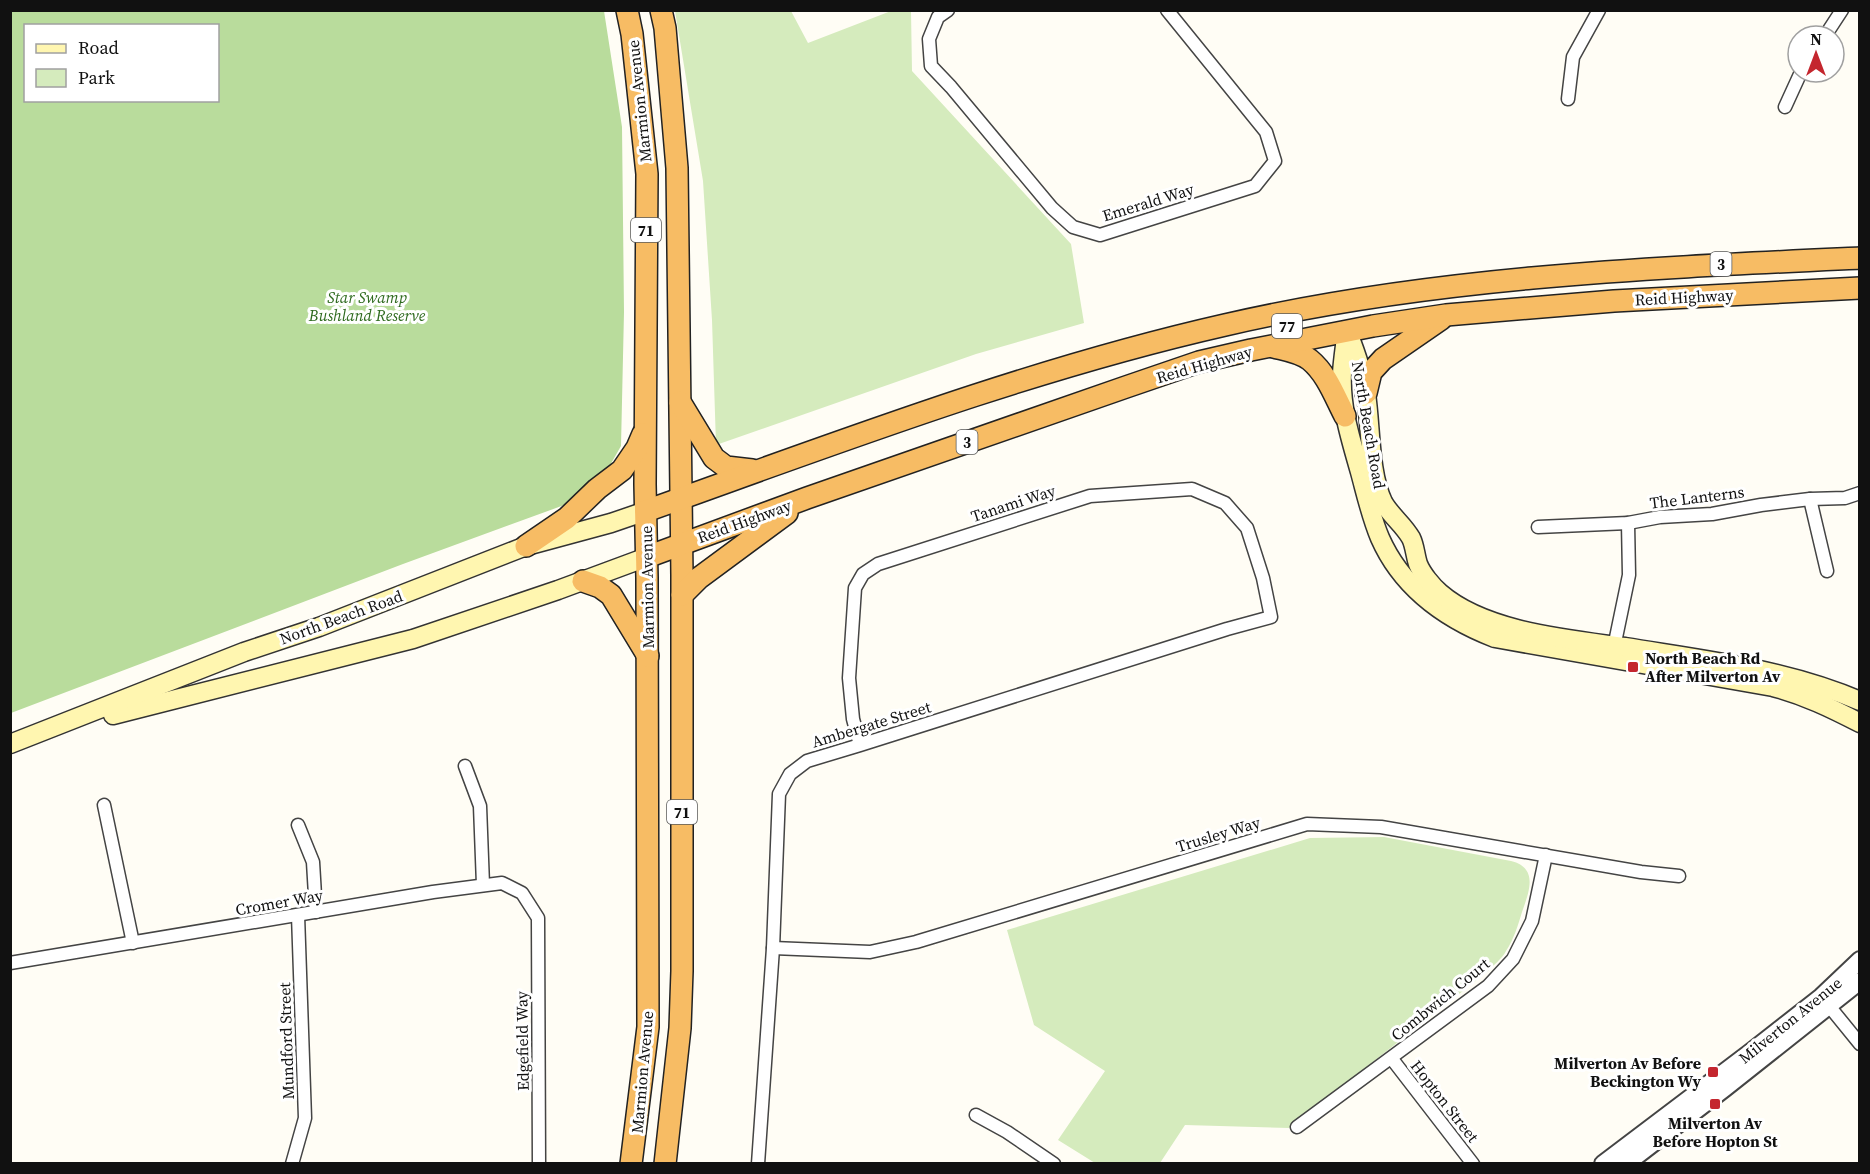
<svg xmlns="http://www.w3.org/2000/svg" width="1870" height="1174" font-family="'Source Serif 4',serif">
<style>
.green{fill:#d5ebbd}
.forest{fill:#b9dc9c;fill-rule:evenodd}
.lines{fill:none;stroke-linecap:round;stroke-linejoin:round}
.minor-casing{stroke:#444;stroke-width:15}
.tertiary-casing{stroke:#444;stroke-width:20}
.secondary-casing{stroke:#333;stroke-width:21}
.trunk-casing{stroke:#222;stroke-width:24}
.minor{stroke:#fff;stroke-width:12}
.tertiary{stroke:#fff;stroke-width:16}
.secondary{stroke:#fff6b0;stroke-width:18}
.trunk{stroke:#f7bc64;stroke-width:21}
.poi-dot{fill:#c4262e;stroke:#fff;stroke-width:2}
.labels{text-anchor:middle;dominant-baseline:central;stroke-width:6;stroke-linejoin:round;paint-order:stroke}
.shield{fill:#fff;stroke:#585858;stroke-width:1.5}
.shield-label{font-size:15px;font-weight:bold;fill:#111}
.street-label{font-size:16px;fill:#111;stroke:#fff}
.park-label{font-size:16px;font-style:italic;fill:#2f6b1f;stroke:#fff}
.poi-label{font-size:16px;font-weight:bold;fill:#111;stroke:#fff;text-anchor:start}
</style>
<rect width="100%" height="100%" fill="#fffdf5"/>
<!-- green -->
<g class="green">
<polygon points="675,11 791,11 808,43 891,11 911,11 912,71 1071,244 1084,323 976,354 716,445 712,320 703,181"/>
<path d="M1384,837l127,24c28,7 18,31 11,51 -4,13 -8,27 -16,39 -4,8 -13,14 -19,21l-198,156 -104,-3 -25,38h-65l-37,-23 47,-69 -71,-46 -27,-95 303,-92z"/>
</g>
<!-- forest -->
<path class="forest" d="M11,11h593l18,116 2,185 -3,134 -16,28 -38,30 -164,60 -392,149zM26,26h192v74h-192z"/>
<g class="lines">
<defs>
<g id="minor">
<polyline points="948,10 938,17 929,39 931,66 951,87 1052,208 1073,227 1100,235 1255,186 1275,161 1266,132 1167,10"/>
<polyline points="1825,36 1842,10"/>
<polyline points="1568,99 1573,57 1599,10"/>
<polyline points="1785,107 1801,72"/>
<polyline points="1810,499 1827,571"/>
<polyline points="1538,527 1628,523 1660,517 1712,514 1761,505 1810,499 1845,498 1860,493"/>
<polyline points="1613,652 1629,575 1628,523"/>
<polyline points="465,766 480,806 483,885"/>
<polyline points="104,805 133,943"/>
<polyline points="298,825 313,862 316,912"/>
<polyline points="773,948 870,952 916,942 1307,824 1381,827 1641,872 1679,876"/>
<polyline points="10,963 433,892 502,883 522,893 538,918 539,1164"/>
<polyline points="1825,1001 1860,1044"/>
<polyline points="1392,1059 1473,1164"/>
<polyline points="976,1115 1007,1132 1054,1164"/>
<polyline points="1297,1127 1488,986 1513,959 1532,921 1546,855"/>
<polyline points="292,1164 305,1118 298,915"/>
<polyline points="758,1164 773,948 779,794 790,774 807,761 860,745 1227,629 1271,617 1263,578 1247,528 1225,503 1192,489 1090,496 878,564 863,574 855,588 849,678 853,719 860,745"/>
</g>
<g id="tertiary">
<polyline points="1603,1164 1751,1052 1821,997 1860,960"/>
<polyline points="1626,1164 1725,1088 1860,981"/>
</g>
<g id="secondary">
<path d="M1347,331c-2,14 -4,28 -5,42 -2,34 9,67 18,99 6,22 11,45 20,66 22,50 66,81 115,100l278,49c31,8 58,21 87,36"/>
<path d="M1348,333c8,20 15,40 18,61 5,32 3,79 17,108 7,13 20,22 28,36 4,8 4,17 7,26 4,10 14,22 22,29 45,39 127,46 185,54 79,13 161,22 235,54"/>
<polyline points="113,715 413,639 558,590 647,557"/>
<polyline points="10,744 244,652 319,627 526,546 611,523 646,511"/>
</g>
<g id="trunk">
<polyline points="627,10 632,34 647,174 645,484 647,578 648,1027 631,1164"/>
<polyline points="661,10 665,28 677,168 682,575 682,971 680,1028 665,1164"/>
<path d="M1274,347c12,3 26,5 36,13 17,14 25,37 35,56"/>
<polyline points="1366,393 1371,372 1383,359 1441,319"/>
<polyline points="680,402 714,458 726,467 752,470"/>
<path d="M646,511c191,-68 381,-141 579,-186 208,-48 422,-57 635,-67"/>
<polyline points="526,546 567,518 597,489 622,470 637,448 643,434"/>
<polyline points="647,557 807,498 1126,387 1199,362 1251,350 1373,326 1446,315 1614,301 1860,288"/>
<polyline points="583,581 600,587 611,595 648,656"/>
<polyline points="682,595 699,578 787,513"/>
</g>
</defs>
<!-- minor casing -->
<use href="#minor" class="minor-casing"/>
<!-- tertiary casing -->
<use href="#tertiary" class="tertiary-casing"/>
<!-- secondary casing -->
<use href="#secondary" class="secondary-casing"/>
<!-- trunk casing -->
<use href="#trunk" class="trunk-casing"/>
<!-- minor -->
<use href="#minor" class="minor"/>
<!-- tertiary -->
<use href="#tertiary" class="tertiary"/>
<!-- secondary -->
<use href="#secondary" class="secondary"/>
<!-- trunk -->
<use href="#trunk" class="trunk"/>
</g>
<!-- markers -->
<g class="poi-dot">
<rect x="1627" y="661" width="12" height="12" rx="3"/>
<rect x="1707" y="1066" width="12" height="12" rx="3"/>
<rect x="1709" y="1098" width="12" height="12" rx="3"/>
</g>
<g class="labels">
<!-- shield labels -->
<g class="shield">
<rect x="631" y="218" width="30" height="24" rx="4.5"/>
<rect x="1710.5" y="252" width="21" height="24" rx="4.5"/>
<rect x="1272" y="314" width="30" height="24" rx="4.5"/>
<rect x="956.5" y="430" width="21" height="24" rx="4.5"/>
<rect x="667" y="800" width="30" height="24" rx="4.5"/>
</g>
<g class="shield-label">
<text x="646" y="230">71</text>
<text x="1721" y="264">3</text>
<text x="1287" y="326">77</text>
<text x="967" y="442">3</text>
<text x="682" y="812">71</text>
</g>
<!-- street labels -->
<g class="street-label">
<text transform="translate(639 101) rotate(-96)">Marmion Avenue</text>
<text transform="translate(1148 202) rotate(-17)">Emerald Way</text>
<text transform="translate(1684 297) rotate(-3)">Reid Highway</text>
<text transform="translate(1204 364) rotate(-16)">Reid Highway</text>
<text transform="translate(1369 425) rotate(80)">North Beach Road</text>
<text transform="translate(1697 497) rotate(-7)">The Lanterns</text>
<text transform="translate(1013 503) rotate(-18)">Tanami Way</text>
<text transform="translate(744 521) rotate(-20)">Reid Highway</text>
<text transform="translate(647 587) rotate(-91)">Marmion Avenue</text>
<text transform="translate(341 617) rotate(-20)">North Beach Road</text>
<text transform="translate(871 724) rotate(-17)">Ambergate Street</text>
<text transform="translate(1218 834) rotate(-17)">Trusley Way</text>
<text transform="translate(279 902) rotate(-10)">Cromer Way</text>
<text transform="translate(1440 999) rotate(-39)">Combwich Court</text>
<text transform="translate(1790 1020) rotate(-39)">Milverton Avenue</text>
<text transform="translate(286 1041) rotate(-92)">Mundford Street</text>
<text transform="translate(522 1041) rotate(-91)">Edgefield Way</text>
<text transform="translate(642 1072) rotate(-85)">Marmion Avenue</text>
<text transform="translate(1445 1101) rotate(52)">Hopton Street</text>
</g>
<!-- park labels -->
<g class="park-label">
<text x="367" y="297">Star Swamp<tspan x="367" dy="18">Bushland Reserve</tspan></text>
</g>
<!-- poi labels -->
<g class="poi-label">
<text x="1645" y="658">North Beach Rd<tspan x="1645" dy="18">After Milverton Av</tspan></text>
<text x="1701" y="1063" text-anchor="end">Milverton Av Before<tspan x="1701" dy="18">Beckington Wy</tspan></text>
<text x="1715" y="1123" text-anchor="middle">Milverton Av<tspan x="1715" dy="18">Before Hopton St</tspan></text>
</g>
</g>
<!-- border -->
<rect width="1870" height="1174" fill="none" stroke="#111111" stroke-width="24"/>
<!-- legend -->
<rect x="24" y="24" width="195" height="78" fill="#ffffff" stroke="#a0a0a0" stroke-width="1.5"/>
<rect x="36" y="44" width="30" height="9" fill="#fff6b0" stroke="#a0a0a0" stroke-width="1.5"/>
<text x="78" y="54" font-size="18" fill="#111111">Road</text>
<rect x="36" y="69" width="30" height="18" fill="#d5ebbd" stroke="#a0a0a0" stroke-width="1.5"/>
<text x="78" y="84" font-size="18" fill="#111111">Park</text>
<!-- north arrow -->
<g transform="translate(1816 54)"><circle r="28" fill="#ffffff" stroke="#a0a0a0" stroke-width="1.5"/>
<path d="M0-4.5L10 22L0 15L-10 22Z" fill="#c4262e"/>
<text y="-9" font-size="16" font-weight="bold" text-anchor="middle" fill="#111111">N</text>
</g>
</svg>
